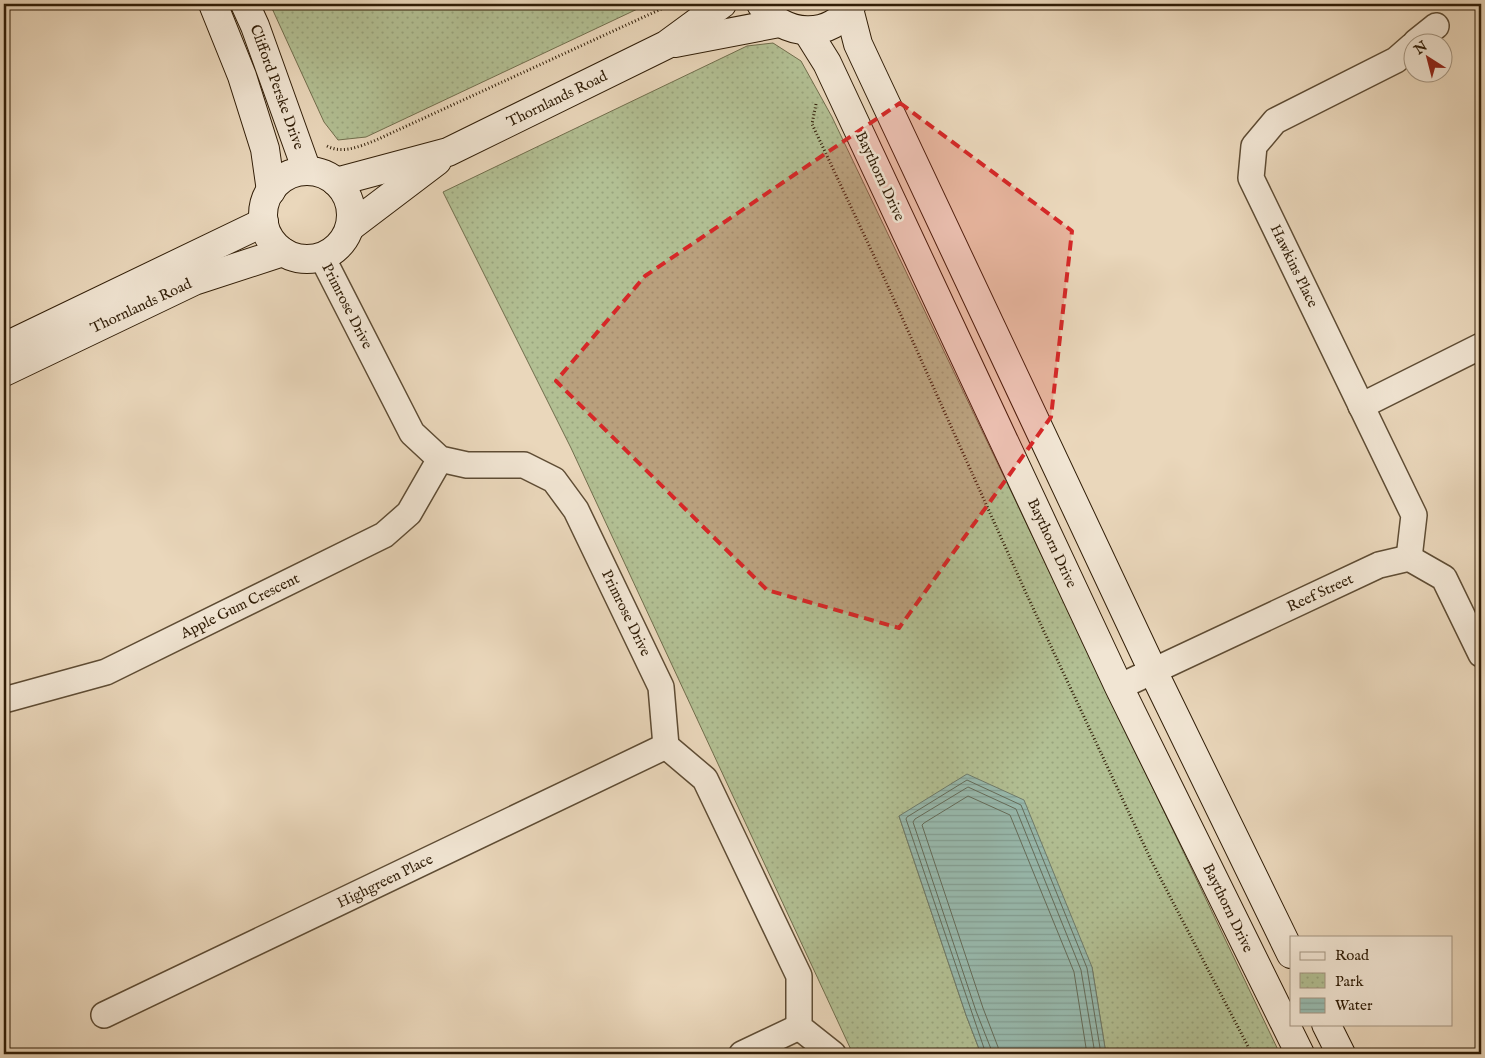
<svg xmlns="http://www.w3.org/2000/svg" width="1485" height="1058" font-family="'IM FELL English',serif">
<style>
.park{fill:url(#park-dots);stroke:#716e4d}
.water{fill:url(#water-rules);stroke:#6e7b6b}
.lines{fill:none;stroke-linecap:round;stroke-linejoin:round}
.shore{stroke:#646c5a;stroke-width:1}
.street-casing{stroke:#5e4c34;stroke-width:28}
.secondary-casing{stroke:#301d07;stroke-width:30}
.path{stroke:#301d07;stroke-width:3;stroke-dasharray:1 2.5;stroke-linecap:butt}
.street{stroke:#f1e5d3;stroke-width:25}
.secondary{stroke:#f1e5d3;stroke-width:28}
.marked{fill:#d62828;fill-opacity:0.2;stroke:#d62828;stroke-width:4;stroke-dasharray:10 6;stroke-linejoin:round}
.labels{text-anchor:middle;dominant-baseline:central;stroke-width:5;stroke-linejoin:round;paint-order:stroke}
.street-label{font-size:15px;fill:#301d07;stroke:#f1e5d3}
</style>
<defs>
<pattern id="park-dots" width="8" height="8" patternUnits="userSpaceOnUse" patternTransform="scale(1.25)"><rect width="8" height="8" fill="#b2bf93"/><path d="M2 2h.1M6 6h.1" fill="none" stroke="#99a47d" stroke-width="1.8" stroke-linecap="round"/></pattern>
<pattern id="water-rules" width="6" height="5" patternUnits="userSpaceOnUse" patternTransform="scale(1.25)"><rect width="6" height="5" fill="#98baae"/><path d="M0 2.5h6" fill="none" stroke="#839f94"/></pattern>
</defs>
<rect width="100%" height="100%" fill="#ead7bb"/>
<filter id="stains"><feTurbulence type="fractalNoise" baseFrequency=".004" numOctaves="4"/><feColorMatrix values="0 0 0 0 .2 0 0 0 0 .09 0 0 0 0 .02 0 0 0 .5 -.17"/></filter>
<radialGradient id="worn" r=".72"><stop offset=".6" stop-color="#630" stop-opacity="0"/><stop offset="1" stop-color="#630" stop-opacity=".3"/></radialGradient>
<!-- park -->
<g class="park">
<polygon points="270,4 648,4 366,137 338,140 324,122"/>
<polygon points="773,43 801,61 832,117 1280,1054 1106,1054 1092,967 899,816 966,1015 981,1054 853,1054 571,448 443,192 747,46"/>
</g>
<!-- water -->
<polygon class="water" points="967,774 1024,800 1092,967 1106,1054 981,1054 966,1015 899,816"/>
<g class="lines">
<!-- shore -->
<g class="shore">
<polyline points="986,1054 906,819 907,817 967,780 1021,805 1087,968 1101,1054"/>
<polyline points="992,1054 991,1049 976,1011 913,822 915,819 968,787 1016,809 1081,970 1095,1054"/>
<polyline points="999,1054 998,1047 983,1008 922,825 924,823 968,796 1010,815 1074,972 1087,1054"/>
</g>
<defs>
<g id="street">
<polyline points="1416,42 1436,26"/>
<polyline points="322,257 412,433 440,459 467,465 524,465 554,480 576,510 661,687 666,746 705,779 799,976 799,1027 833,1054"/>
<polyline points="1361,406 1481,346"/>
<polyline points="1409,558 1414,515 1251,178 1254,146 1275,121 1396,60 1412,46"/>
<polyline points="1119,687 1379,565 1409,558 1444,578 1481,654"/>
<polyline points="4,700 106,672 384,535 409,513 440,459"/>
<polyline points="104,1015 666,746"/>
<polyline points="742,1054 799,1027"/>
</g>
<g id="secondary">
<polyline points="213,4 242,76 265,149 271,191"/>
<polyline points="245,4 255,26 307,171"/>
<path d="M761,4c20,33 72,37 91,0"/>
<polyline points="849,9 858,44 872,74 1153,671 1291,954"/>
<polyline points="807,31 827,63 1119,687 1300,1054"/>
<polyline points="675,43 779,23"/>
<circle cx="307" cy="215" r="44"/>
<polyline points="336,182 448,152 666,45 722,4"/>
<polyline points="350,227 437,161"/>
<polyline points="4,347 264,222"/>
<polyline points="4,372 194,281 283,252"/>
<polyline points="1326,1024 1341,1054"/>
</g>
</defs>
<!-- street casing -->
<use href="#street" class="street-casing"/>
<!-- secondary casing -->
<use href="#secondary" class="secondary-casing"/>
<!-- path -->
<g class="path">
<polyline points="816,104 812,124 882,273 1026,593 1152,862 1252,1054"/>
<path d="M327,146c15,8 31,1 47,-5l298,-137"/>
</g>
<!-- street -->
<use href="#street" class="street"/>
<!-- secondary -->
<use href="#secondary" class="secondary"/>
</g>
<!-- marked area -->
<path class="marked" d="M900,103l172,128 -21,186 -152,211 -132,-38 -211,-209 89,-105z"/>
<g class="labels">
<!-- street labels -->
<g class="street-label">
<text transform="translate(277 87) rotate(70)">Clifford Perske Drive</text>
<text transform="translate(557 99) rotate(-26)">Thornlands Road</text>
<text transform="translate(880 176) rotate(65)">Baythorn Drive</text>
<text transform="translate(1294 266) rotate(64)">Hawkins Place</text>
<text transform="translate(141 306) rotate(-25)">Thornlands Road</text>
<text transform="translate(347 306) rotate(63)">Primrose Drive</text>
<text transform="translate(1052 543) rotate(65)">Baythorn Drive</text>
<text transform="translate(1320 593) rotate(-25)">Reef Street</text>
<text transform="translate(240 606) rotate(-26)">Apple Gum Crescent</text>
<text transform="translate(626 613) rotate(64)">Primrose Drive</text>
<text transform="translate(385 881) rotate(-26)">Highgreen Place</text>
<text transform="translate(1228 908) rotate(64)">Baythorn Drive</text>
</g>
</g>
<!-- margin -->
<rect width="1485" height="1058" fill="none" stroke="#ead7bb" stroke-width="20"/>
<rect x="5" y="5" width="1475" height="1048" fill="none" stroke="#301d07" stroke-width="2.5"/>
<rect x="10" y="10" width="1465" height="1038" fill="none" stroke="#301d07"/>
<!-- legend -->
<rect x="1290" y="936" width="162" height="90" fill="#f1e5d3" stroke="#a49581"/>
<rect x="1300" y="952" width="25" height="8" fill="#f1e5d3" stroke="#a49581"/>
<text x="1335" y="960" font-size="15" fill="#301d07">Road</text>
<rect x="1300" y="973" width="25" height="15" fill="url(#park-dots)" stroke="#a49581"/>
<text x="1335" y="986" font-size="15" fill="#301d07">Park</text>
<rect x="1300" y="998" width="25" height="15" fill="url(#water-rules)" stroke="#a49581"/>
<text x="1335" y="1010" font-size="15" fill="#301d07">Water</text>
<!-- north arrow -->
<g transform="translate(1428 58) rotate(324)"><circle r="24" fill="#f1e5d3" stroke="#a49581"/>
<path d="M0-4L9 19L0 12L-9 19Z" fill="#8f2418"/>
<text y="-8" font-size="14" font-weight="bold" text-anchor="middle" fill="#301d07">N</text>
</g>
<rect width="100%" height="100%" filter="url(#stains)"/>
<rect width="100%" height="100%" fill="url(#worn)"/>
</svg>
